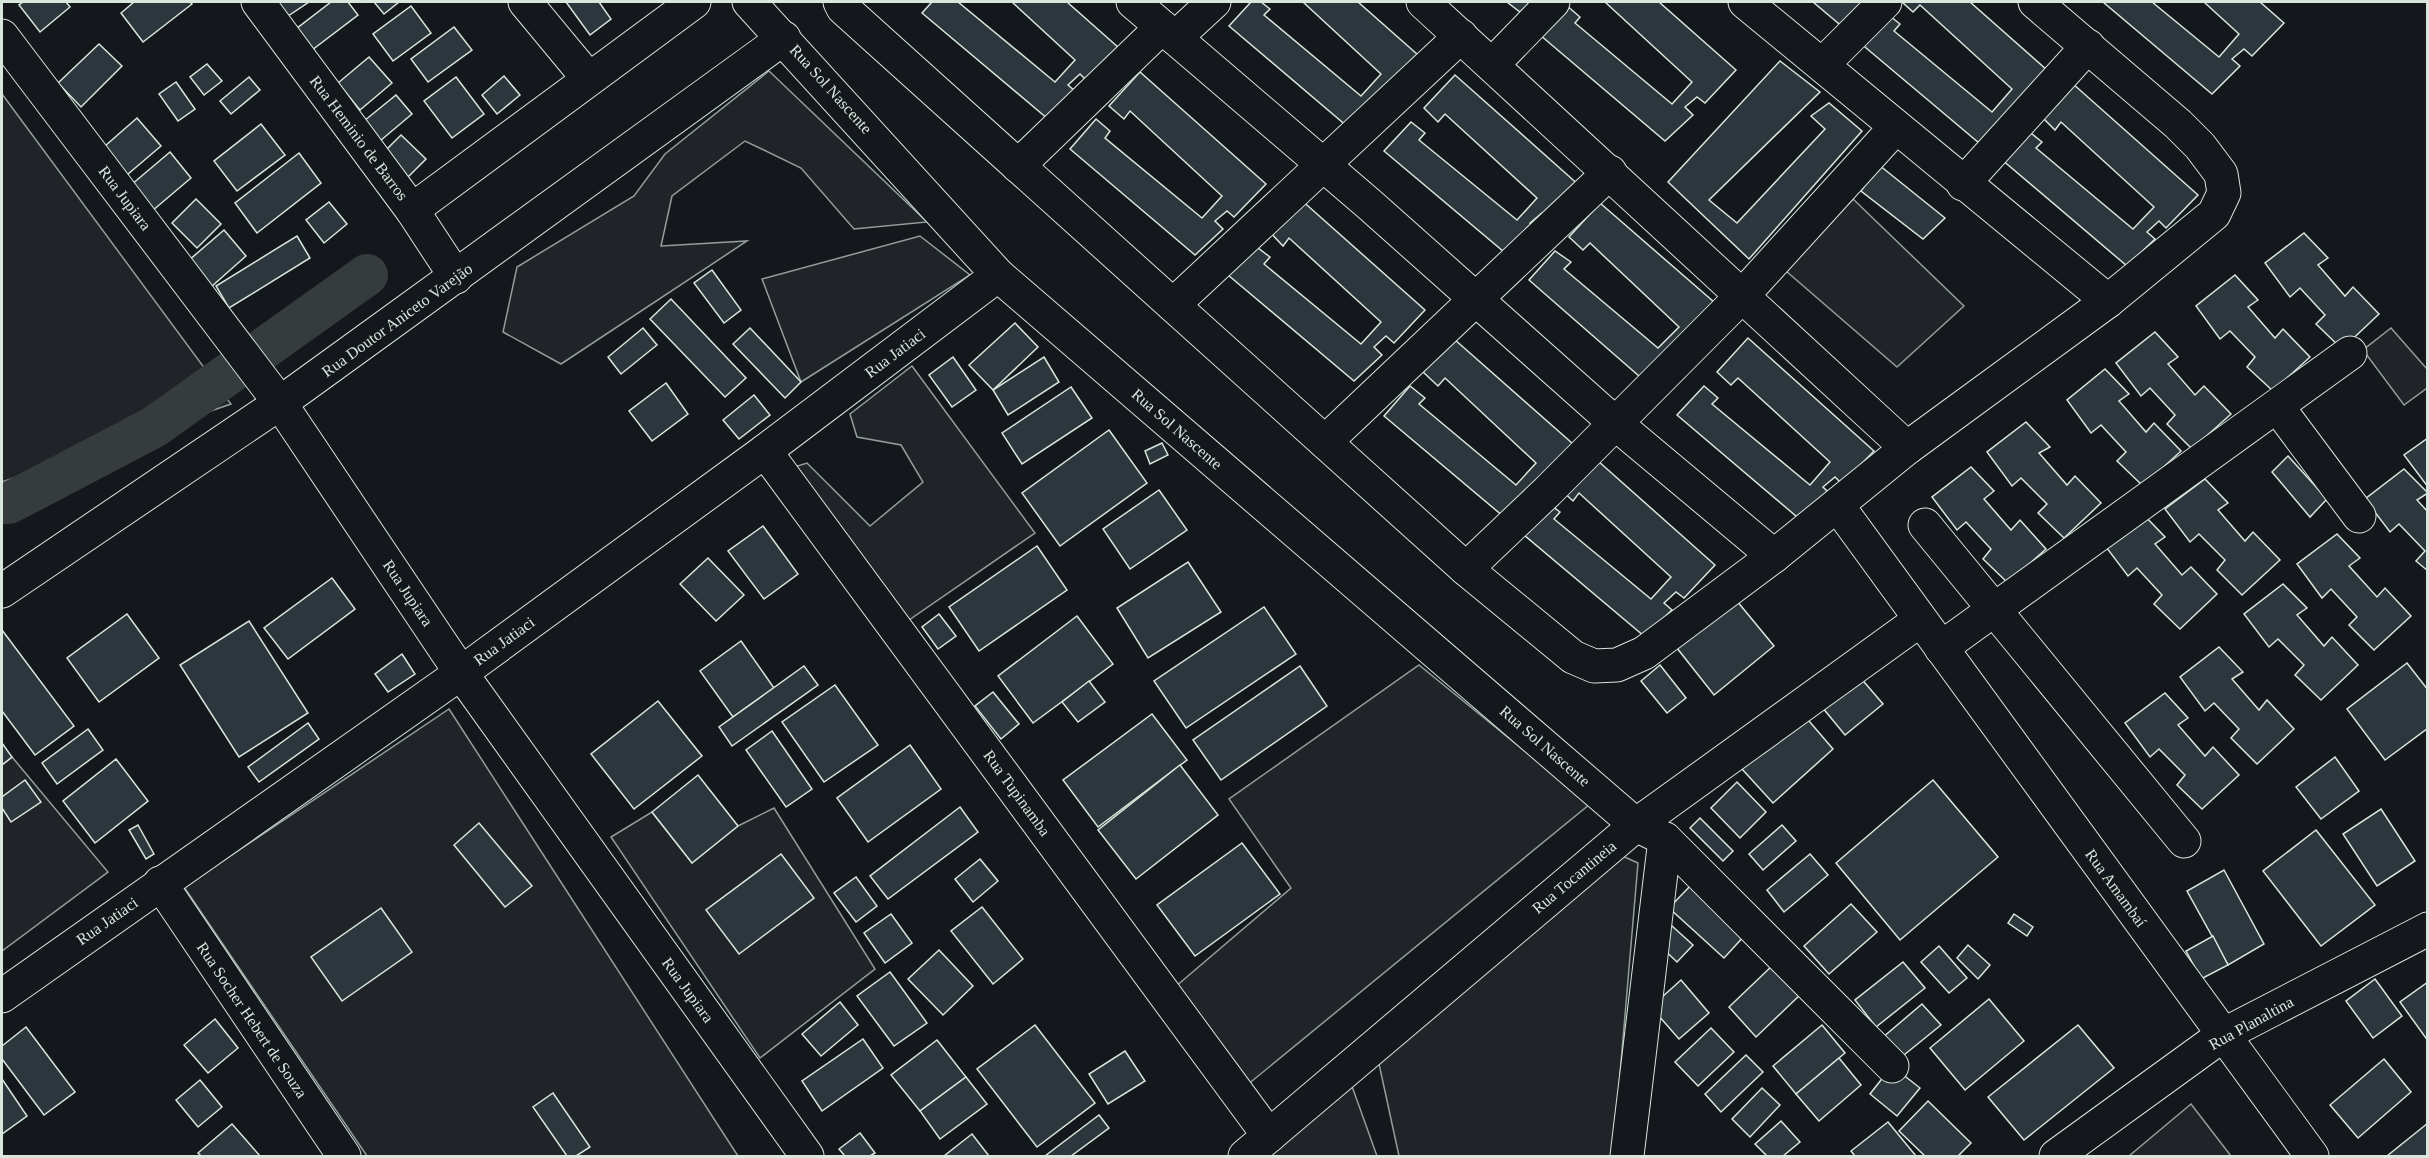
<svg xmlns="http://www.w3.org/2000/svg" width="2429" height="1158" font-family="'Times New Roman',serif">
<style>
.green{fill:#202428;stroke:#939e99;stroke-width:1.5}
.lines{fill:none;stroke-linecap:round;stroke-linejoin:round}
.canal{stroke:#363b3e;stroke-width:42}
.building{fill:#2c363c;stroke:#d8e6dc;stroke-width:1.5}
.minor-casing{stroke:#d8e6dc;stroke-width:35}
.minor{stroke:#14181c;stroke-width:33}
.labels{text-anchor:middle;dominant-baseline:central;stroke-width:4.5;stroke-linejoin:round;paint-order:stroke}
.street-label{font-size:16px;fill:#d8e6dc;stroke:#14181c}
</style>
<rect width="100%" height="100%" fill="#14181c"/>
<!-- green -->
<g class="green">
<polygon points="769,71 927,222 854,229 801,168 745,141 672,196 661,246 747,241 561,364 503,332 517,267 634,196 665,154"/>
<polygon points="2,94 231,404 2,482"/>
<polygon points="1853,199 1964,306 1897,367 1786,271"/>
<polygon points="920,236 970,275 801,382 762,279"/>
<polygon points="2391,328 2427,369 2427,388 2404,405 2363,350"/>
<polygon points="912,366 1035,533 896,629 788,469 807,463 870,526 923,482 901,445 857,437 850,414"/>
<polygon points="1419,665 1590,804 1241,1090 1161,999 1291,888 1229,799"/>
<polygon points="449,709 738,1156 367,1156 184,887"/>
<polygon points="12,757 108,872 2,951 2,765"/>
<polygon points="774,808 875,969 760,1058 611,837 652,812 692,863 738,826"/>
<polygon points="1607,849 1638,863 1613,1156 1399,1156 1376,1050"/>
<polygon points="1349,1078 1377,1156 1262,1156"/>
<polygon points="2191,1104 2231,1156 2129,1156"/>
</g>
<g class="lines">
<!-- canal -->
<polyline class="canal" points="2,503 9,503 154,427 367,275"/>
</g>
<!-- building -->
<g class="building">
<polygon points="23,2 66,2 70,7 40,32 19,5"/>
<polygon points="134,2 190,2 192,4 143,42 121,13"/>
<polygon points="274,2 309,2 285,18"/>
<polygon points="331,2 348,2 358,15 312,50 296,29"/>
<polygon points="374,2 399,2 384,14"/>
<polygon points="566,2 599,2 611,19 590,35"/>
<polygon points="932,2 958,2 1055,82 1075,60 1012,2 1067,2 1119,48 1087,81 1080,74 1068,85 1076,92 1048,119 922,13"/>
<polygon points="1251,2 1261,2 1270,9 1264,15 1361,96 1381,74 1303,2 1358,2 1426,62 1355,133 1229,26"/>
<polygon points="1507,2 1532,2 1520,12"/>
<polygon points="1605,2 1659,2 1736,70 1705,103 1697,97 1685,107 1693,115 1665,141 1540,35 1566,5 1580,17 1575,23 1672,104 1692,82"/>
<polygon points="1813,2 1871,2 1844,28"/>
<polygon points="1902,2 1970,2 2056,78 1985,148 1859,42 1886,13 1900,24 1894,31 1992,112 2012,89 1920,5 1913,12"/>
<polygon points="2103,2 2152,2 2219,57 2239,34 2204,2 2260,2 2284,23 2252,56 2244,49 2232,59 2240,66 2212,94"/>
<polygon points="411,6 431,33 393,61 373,34"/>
<polygon points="454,27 472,50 428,82 411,59"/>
<polygon points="99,44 122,66 81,107 58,83"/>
<polygon points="369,57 392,83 360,110 338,83"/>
<polygon points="1780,61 1820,92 1709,200 1737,223 1825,129 1811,116 1829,103 1862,131 1749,259 1668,182"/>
<polygon points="207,64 222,81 204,95 190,77"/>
<polygon points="1140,72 1266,184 1234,217 1227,211 1215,221 1223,229 1195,255 1070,149 1096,119 1110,131 1105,138 1202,218 1222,196 1130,111 1124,119 1109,106"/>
<polygon points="1455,75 1581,187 1550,220 1542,213 1530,223 1538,231 1510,257 1384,151 1411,122 1425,133 1419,140 1517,220 1537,198 1445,114 1438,122 1424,108"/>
<polygon points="504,76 520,95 497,114 482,95"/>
<polygon points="249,77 260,90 231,114 220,101"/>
<polygon points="456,77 484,114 452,138 424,101"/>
<polygon points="176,82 195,109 178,121 159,94"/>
<polygon points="2072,83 2198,195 2166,228 2159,221 2147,232 2155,239 2127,266 2001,159 2027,130 2042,142 2036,148 2133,229 2154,207 2061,122 2055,130 2041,116"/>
<polygon points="396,95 412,114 380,141 364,121"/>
<polygon points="137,118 161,146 121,180 97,153"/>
<polygon points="261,124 285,155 237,191 214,161"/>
<polygon points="401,135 426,159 405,180 381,155"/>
<polygon points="170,152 191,178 152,211 131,185"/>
<polygon points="299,153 321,183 257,233 235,203"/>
<polygon points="1879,165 1945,218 1923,239 1861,191"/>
<polygon points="1299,198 1425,310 1394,343 1386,336 1374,347 1382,355 1354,381 1228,275 1254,245 1270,257 1264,264 1361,344 1381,322 1289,238 1283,246 1269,231"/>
<polygon points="196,199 221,224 197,248 172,223"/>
<polygon points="329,202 347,224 324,243 306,220"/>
<polygon points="1600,203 1722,309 1647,383 1529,280 1555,251 1571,262 1564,269 1658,348 1679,327 1590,243 1583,250 1569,237"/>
<polygon points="224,230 246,256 211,287 188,261"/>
<polygon points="2304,233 2328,258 2318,265 2345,296 2353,287 2379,314 2342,349 2316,324 2325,315 2300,288 2290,297 2265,263"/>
<polygon points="297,236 310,258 229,308 216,286"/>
<polygon points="712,270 741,310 724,323 694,283"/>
<polygon points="2235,275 2258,300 2248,307 2275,338 2283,329 2310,357 2273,391 2247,367 2255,357 2230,331 2220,339 2196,306"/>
<polygon points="671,299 746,378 725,397 650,319"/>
<polygon points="1015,323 1038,347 993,390 969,365"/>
<polygon points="643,328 657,345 621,374 608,357"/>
<polygon points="750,328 801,382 785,398 733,344"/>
<polygon points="2155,332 2178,357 2168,364 2195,395 2204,386 2231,414 2192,449 2167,424 2175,415 2150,388 2141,396 2116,363"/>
<polygon points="1748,338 1874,451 1842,484 1835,477 1823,487 1831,495 1803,522 1677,415 1704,386 1718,398 1712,404 1810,485 1830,462 1738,378 1731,385 1717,372"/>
<polygon points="1454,339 1581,451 1510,522 1384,416 1410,386 1425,398 1419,404 1516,485 1536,463 1445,378 1438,386 1423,372"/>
<polygon points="953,357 976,390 952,407 929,375"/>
<polygon points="1044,357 1059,382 1008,415 993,390"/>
<polygon points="2105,369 2129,394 2119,401 2146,432 2154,423 2181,451 2143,486 2117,461 2126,452 2101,425 2091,433 2067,400"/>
<polygon points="666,383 688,414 652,441 629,411"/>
<polygon points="1071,387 1092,418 1022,464 1002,433"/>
<polygon points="754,395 770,415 739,439 723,420"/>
<polygon points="2026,422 2050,447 2039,453 2067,485 2075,476 2101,503 2064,538 2038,513 2047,504 2021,478 2012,486 1987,452"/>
<polygon points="1109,430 1147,483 1060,546 1022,493"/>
<polygon points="2428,438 2428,487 2404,455"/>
<polygon points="1162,443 1168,455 1150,464 1145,451"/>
<polygon points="1589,453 1715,565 1684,598 1676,592 1664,603 1672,610 1644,636 1518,530 1544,500 1560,512 1554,519 1651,599 1671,577 1579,493 1573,501 1558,487"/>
<polygon points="2288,456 2327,499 2310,517 2272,472"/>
<polygon points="1971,467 1994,491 1984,499 2011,530 2020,520 2046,549 2008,583 1983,559 1991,549 1966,522 1957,530 1932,497"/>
<polygon points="2404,469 2428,493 2417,500 2428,512 2428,571 2416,561 2425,551 2399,524 2390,532 2365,499"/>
<polygon points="2205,479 2228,503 2218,510 2245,541 2253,532 2280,560 2242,595 2217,570 2225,560 2199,534 2190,542 2165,509"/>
<polygon points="1159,490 1187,530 1130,569 1103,529"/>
<polygon points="2142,513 2165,537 2155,544 2182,575 2191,567 2217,594 2180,629 2154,604 2162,595 2137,568 2128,576 2103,543"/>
<polygon points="763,526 798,574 764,599 728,551"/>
<polygon points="2337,534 2360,558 2349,566 2377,597 2385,588 2411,616 2374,650 2349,625 2357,617 2331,589 2322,598 2297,564"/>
<polygon points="1037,546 1067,590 979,651 949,607"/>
<polygon points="708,558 744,595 716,621 680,584"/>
<polygon points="1188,562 1221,612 1148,658 1117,608"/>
<polygon points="332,578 355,609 288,659 264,628"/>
<polygon points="2283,584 2307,608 2297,615 2324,646 2332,637 2358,665 2321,700 2295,675 2304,665 2278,639 2269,647 2244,614"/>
<polygon points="1732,595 1774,646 1714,695 1673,643"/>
<polygon points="1264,607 1296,654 1186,728 1154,681"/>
<polygon points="127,614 159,658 99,702 67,658"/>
<polygon points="939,614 956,636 938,649 922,627"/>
<polygon points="1077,616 1113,664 1033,723 998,676"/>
<polygon points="249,621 308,713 239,757 180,665"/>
<polygon points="2,630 74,726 35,755 2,711"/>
<polygon points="741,641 774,688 733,717 700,671"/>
<polygon points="2219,647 2243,672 2232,679 2259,710 2267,700 2294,729 2257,764 2231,738 2239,729 2214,703 2205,711 2180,677"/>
<polygon points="402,654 415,674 388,692 375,674"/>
<polygon points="2407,663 2428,690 2428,728 2385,760 2347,709"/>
<polygon points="1660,665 1686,698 1667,713 1641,681"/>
<polygon points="804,666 818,685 732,746 719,727"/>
<polygon points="1300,666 1327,706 1221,780 1193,740"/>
<polygon points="1859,676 1883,704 1845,735 1822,707"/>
<polygon points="1089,681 1105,702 1078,722 1062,702"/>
<polygon points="835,685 878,745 824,782 782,722"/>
<polygon points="993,692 1019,724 1001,739 975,706"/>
<polygon points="2165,693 2188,718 2178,725 2205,756 2213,747 2239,775 2202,809 2177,785 2185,775 2159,749 2150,757 2125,723"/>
<polygon points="658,701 702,756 634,809 591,754"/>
<polygon points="1152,714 1187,760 1098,827 1063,780"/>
<polygon points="1803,714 1833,749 1773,803 1742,769"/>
<polygon points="308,723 319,739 259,782 248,767"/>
<polygon points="88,729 103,750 57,784 42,763"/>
<polygon points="772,731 812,789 786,807 746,750"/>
<polygon points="2,743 12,757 2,765"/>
<polygon points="910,745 941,789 868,842 837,798"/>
<polygon points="2335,757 2359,791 2321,819 2296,787"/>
<polygon points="116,759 148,801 95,843 63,801"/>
<polygon points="1180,765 1218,815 1136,879 1098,830"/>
<polygon points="698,775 738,826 692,863 652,812"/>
<polygon points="25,780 41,802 11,822 2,808 2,797"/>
<polygon points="1933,780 1998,857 1900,940 1836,863"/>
<polygon points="1737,782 1766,812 1740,838 1711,808"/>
<polygon points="960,807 978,832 888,899 870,876"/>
<polygon points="2381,809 2415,861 2377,886 2343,834"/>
<polygon points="1700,818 1733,851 1723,861 1690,828"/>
<polygon points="479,823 532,886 505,907 454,845"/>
<polygon points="138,825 154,854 146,859 129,830"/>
<polygon points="1782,825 1796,841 1763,870 1749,854"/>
<polygon points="2316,830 2375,905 2321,946 2263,871"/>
<polygon points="1242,843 1280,894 1195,956 1157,905"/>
<polygon points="781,854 814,898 739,954 706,910"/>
<polygon points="1810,854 1828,875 1784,912 1767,890"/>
<polygon points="980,859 998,881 973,902 955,879"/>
<polygon points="2224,870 2264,944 2228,965 2187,891"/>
<polygon points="856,877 877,906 856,922 834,893"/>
<polygon points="1692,884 1746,934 1724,958 1669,908"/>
<polygon points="1851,904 1877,932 1829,974 1804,946"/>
<polygon points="982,907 1023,959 993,984 951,931"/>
<polygon points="381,908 412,952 342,1001 311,957"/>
<polygon points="891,914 912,943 885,963 864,933"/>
<polygon points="2014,914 2033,927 2027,936 2008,923"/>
<polygon points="1672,926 1693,945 1677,962 1656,942"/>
<polygon points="2213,936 2228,965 2201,979 2186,951"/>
<polygon points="1968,945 1990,965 1978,979 1957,958"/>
<polygon points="1939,946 1967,978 1949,993 1921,962"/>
<polygon points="939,950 973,986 943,1015 908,979"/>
<polygon points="1903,962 1925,988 1876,1027 1855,1000"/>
<polygon points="1774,964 1801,994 1756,1037 1729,1007"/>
<polygon points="890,972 927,1023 894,1046 857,996"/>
<polygon points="2375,979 2402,1016 2373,1038 2346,1001"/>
<polygon points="1681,980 1709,1013 1679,1039 1651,1007"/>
<polygon points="2428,982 2428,1041 2400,1002"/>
<polygon points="1989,999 2024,1041 1965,1090 1930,1048"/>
<polygon points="840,1002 858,1025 821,1056 802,1034"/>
<polygon points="1922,1004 1941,1025 1899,1059 1882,1038"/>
<polygon points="215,1019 238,1048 208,1073 184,1045"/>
<polygon points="1035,1025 1095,1103 1037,1147 977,1069"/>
<polygon points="1822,1025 1845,1053 1796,1094 1773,1066"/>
<polygon points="2078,1025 2114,1068 2024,1140 1988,1097"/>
<polygon points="26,1027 75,1092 44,1115 2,1059 2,1046"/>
<polygon points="1711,1028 1734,1052 1698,1086 1675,1062"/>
<polygon points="863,1039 883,1068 822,1111 802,1081"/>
<polygon points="937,1040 966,1077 920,1111 891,1075"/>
<polygon points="1125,1051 1145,1081 1108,1104 1089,1074"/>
<polygon points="1746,1055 1763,1072 1721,1112 1705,1094"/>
<polygon points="1839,1058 1861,1085 1819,1121 1796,1094"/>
<polygon points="2384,1059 2411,1092 2358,1138 2330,1105"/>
<polygon points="1892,1066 1920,1088 1897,1116 1870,1094"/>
<polygon points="966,1077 987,1104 940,1139 920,1111"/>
<polygon points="2,1079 27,1116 2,1134"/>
<polygon points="200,1080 222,1107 198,1127 176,1100"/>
<polygon points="1762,1088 1780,1105 1750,1137 1732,1119"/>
<polygon points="553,1093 590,1147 576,1156 567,1156 533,1107"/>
<polygon points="1928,1101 1971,1143 1958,1156 1925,1156 1899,1131"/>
<polygon points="1099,1115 1109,1128 1071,1156 1045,1156"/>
<polygon points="1781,1121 1800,1142 1783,1156 1767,1156 1755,1144"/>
<polygon points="1888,1122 1916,1156 1855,1156 1851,1151"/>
<polygon points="2428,1123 2428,1156 2387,1156"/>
<polygon points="232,1124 260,1156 201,1156 198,1153"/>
<polygon points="860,1133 875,1153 870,1156 845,1156 839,1149"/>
<polygon points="972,1134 989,1156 944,1156"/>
</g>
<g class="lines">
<defs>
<g id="minor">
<polyline points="258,2 412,210 456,277"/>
<polyline points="525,2 588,78"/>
<polyline points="749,2 998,275 1636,825 1665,839 1892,1066"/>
<polyline points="840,2 843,8 1466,569 1573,657 1594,666 1617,665 1644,653 1774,556 1907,448 2108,301 2214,214 2224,193 2221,174 2200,146 2178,124 2035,2"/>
<polyline points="1133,2 1369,204 1615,423 1774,556"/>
<polyline points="1423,2 1907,448"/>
<polyline points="1745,2 2108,301"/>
<polyline points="2,36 280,403 461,673 807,1156"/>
<polyline points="1175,38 1214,2"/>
<polyline points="1492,65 1553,2"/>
<polyline points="1822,65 1885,2"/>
<polyline points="1018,166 1162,27"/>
<polyline points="1963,184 2088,46"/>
<polyline points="412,210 694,2"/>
<polyline points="1173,305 1461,36"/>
<polyline points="2277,406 2359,516"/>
<polyline points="1325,442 1610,172"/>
<polyline points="765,451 1269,1136"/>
<polyline points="1838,506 2312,1156"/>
<polyline points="1925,525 2184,841"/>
<polyline points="1466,569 1547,492 1743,295 1895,128"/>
<polyline points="2,591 280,403 784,38"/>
<polyline points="1941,648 2350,353"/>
<polyline points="160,883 344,1156"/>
<polyline points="2,996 461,673 765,451 998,275"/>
<polyline points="1245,1156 1636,825 1920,620"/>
<polyline points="1627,1156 1665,839"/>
<polyline points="2056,1156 2223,1035 2428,929"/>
</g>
</defs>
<!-- minor casing -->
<use href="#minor" class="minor-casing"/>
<!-- minor -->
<use href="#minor" class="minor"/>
</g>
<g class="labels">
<!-- street labels -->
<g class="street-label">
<text transform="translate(831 89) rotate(48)">Rua Sol Nascente</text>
<text transform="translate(359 138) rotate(53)">Rua Heminio de Barros</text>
<text transform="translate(125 198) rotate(53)">Rua Jupiara</text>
<text transform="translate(397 320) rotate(-36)">Rua Doutor Aniceto Varejão</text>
<text transform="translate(895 353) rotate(-37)">Rua Jatiaci</text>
<text transform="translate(1177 429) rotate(41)">Rua Sol Nascente</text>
<text transform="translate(408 593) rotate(56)">Rua Jupiara</text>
<text transform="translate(504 641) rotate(-36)">Rua Jatiaci</text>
<text transform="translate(1545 746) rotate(41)">Rua Sol Nascente</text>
<text transform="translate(1017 793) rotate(54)">Rua Tupinamba</text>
<text transform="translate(1574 877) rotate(-40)">Rua Tocantineia</text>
<text transform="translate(2116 888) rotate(54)">Rua Amambaí</text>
<text transform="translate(107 921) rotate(-35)">Rua Jatiaci</text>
<text transform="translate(688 990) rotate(54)">Rua Jupiara</text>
<text transform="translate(252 1020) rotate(56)">Rua Socher Hebert de Souza</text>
<text transform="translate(2251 1023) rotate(-29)">Rua Planaltina</text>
</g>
</g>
<!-- border -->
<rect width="2429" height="1158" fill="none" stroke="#d8e6dc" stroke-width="6"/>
</svg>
